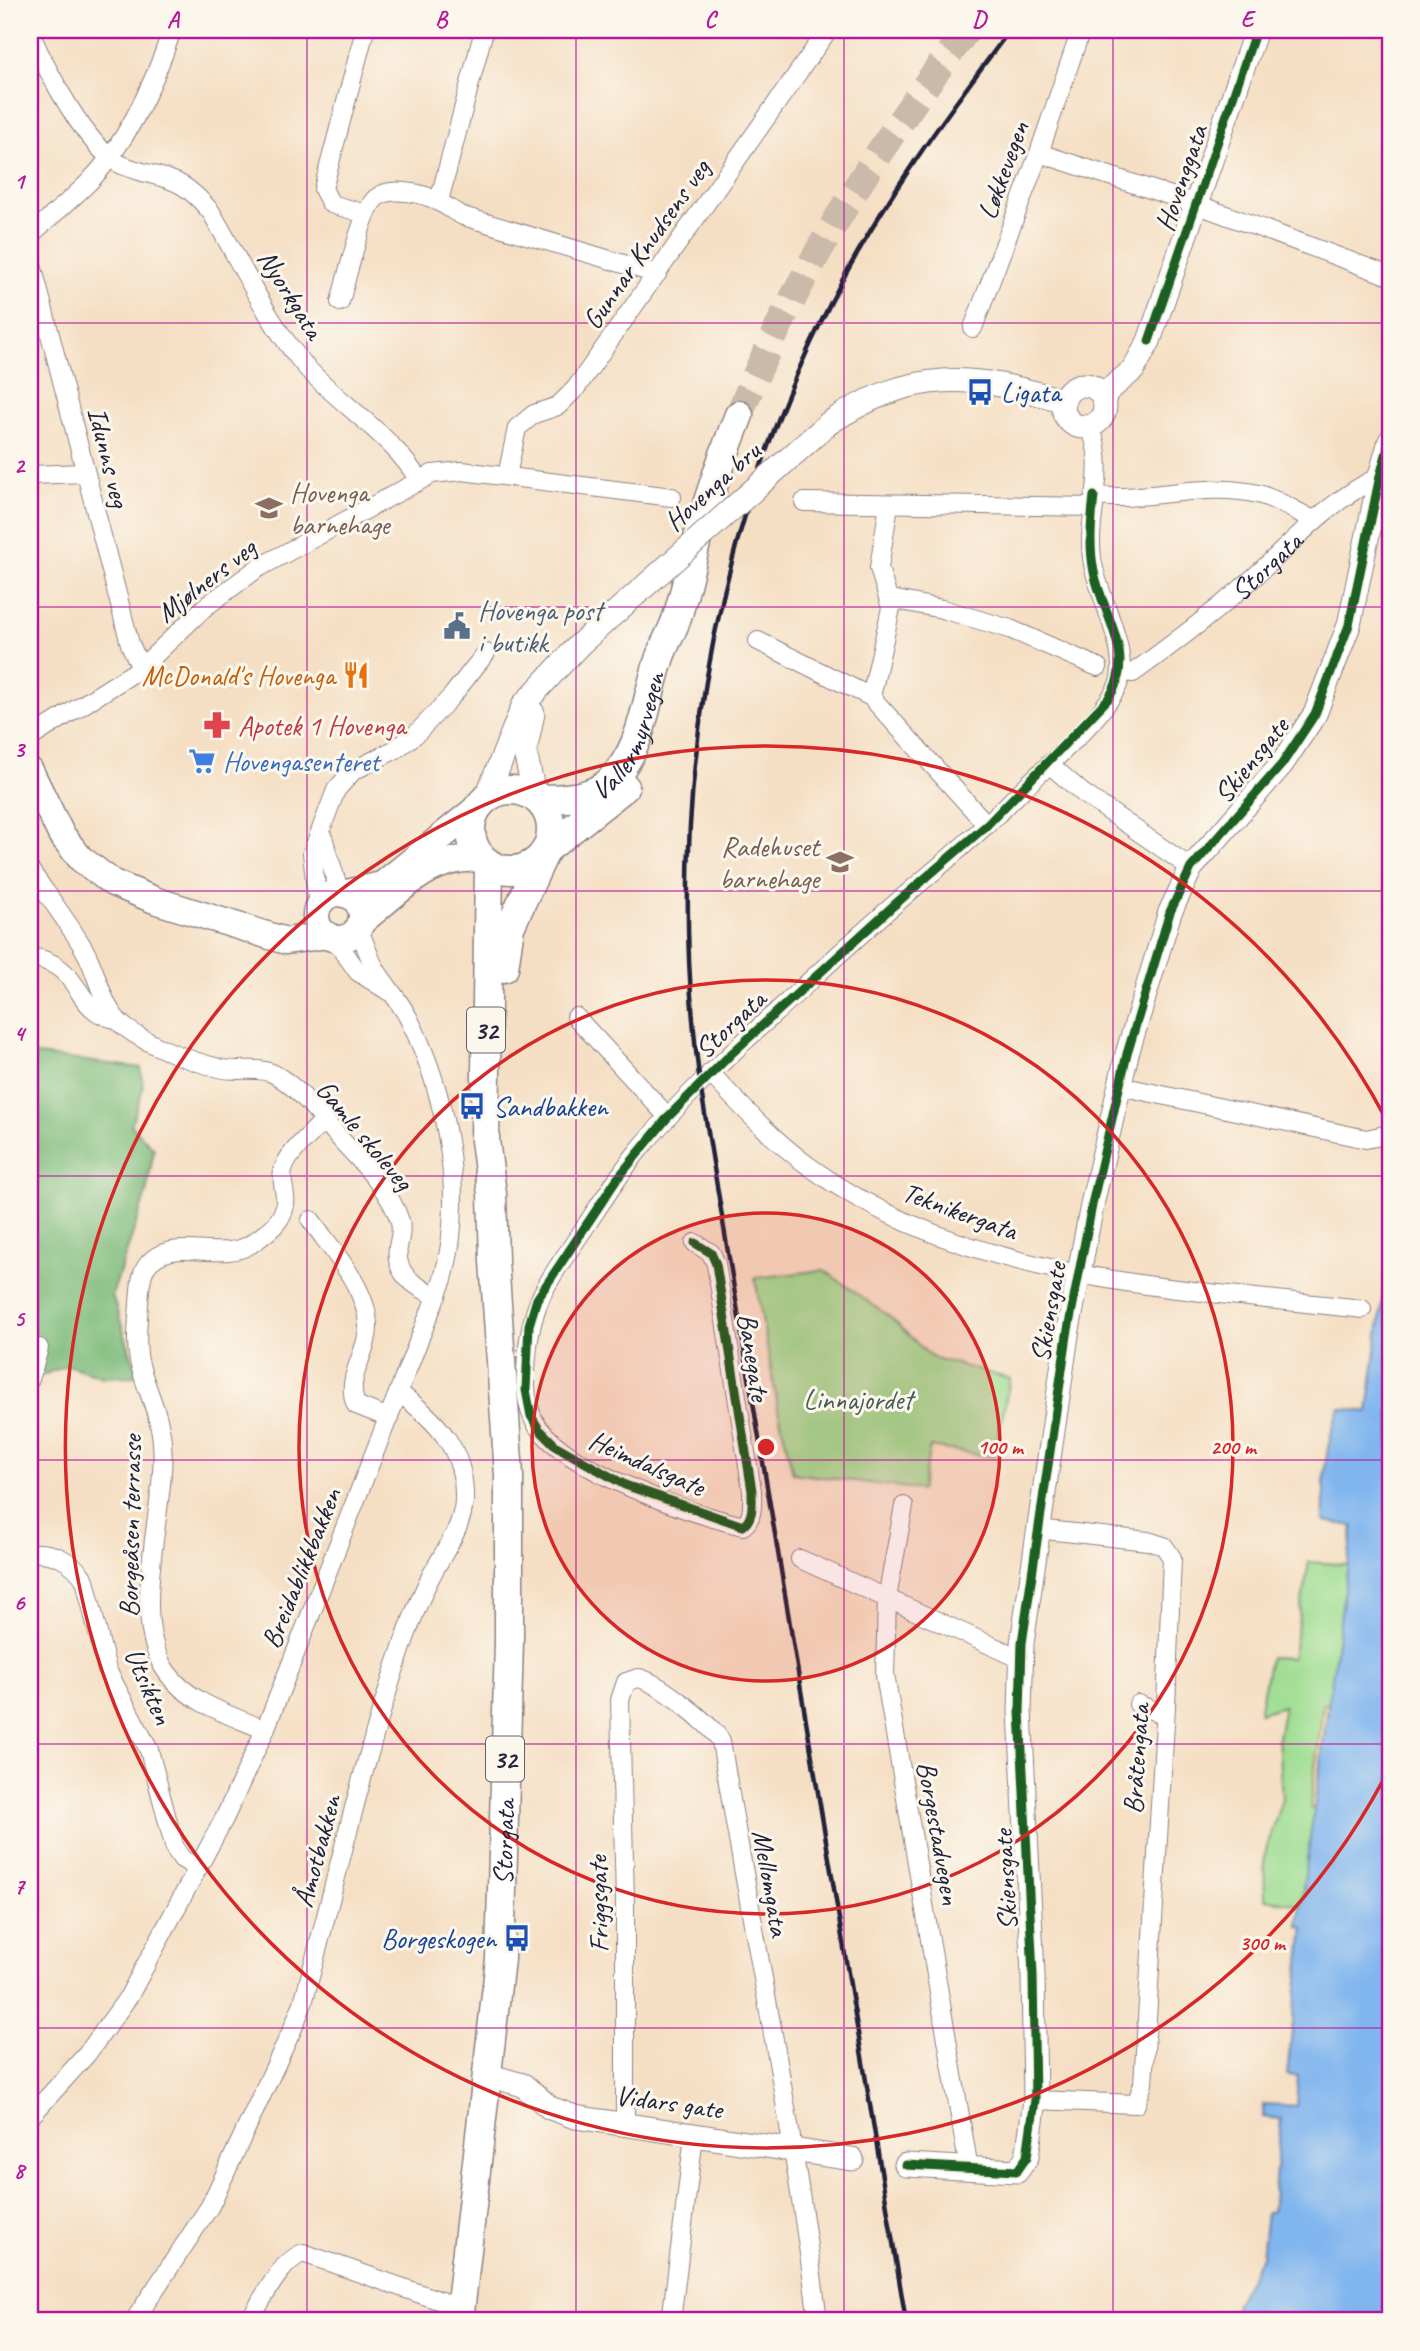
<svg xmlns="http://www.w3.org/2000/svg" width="1420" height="2351" font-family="Caveat,sans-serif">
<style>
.green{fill:#9fdd92;stroke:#608066;stroke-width:2}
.forest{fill:#7fbc7c;stroke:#506f5c;stroke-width:2}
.sand{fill:#eeda9e;stroke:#887e6c;stroke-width:2}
.water{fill:#80b5ee;stroke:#516c94;stroke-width:2}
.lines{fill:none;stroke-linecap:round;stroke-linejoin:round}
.primary-tunnel{stroke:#cbb9a9;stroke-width:28;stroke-dasharray:28 14;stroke-linecap:butt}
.minor-casing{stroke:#8c8080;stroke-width:20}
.tertiary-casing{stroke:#8c8080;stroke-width:25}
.secondary-casing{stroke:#8c8080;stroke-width:29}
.primary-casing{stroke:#8c8080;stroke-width:31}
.minor{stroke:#fff;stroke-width:18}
.tertiary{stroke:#fff;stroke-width:23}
.secondary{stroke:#fff;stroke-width:26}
.primary{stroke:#fff;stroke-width:28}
.rail{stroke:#22223b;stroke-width:4.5}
.tertiary-bridge-casing{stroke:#8c8080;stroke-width:25;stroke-linecap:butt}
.tertiary-bridge{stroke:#fff;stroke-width:23}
.cycleway-casing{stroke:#fbf7ec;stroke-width:13}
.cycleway{stroke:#1b5e20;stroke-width:9}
.grid{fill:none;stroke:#b5179e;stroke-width:2;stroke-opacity:0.55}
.ring{fill:none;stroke:#d62828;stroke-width:3.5}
.labels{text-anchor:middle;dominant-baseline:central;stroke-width:6;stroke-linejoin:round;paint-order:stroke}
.shield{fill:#fbf7ec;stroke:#636270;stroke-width:2}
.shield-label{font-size:26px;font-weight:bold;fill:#22223b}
.street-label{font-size:28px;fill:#22223b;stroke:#fbf7ec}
.transit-label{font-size:28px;fill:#164399;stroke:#fbf7ec;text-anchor:start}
.education-label{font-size:28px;fill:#785e54;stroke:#fbf7ec;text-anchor:start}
.service-label{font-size:28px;fill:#4e5e75;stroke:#fbf7ec;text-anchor:start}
.food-label{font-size:28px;fill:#c56008;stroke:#fbf7ec;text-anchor:end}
.health-label{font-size:28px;fill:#be3a42;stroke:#fbf7ec;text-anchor:start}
.shop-label{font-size:28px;fill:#366cbe;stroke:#fbf7ec;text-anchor:start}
.park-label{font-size:28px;fill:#485a55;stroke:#fbf7ec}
.centre{fill:#d62828;stroke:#fbf7ec;stroke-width:3.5}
.ring-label{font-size:21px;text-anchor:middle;font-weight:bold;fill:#d62828;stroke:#fbf7ec;stroke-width:6;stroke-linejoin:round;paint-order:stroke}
.neatline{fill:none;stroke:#b5179e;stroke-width:2.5}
.grid-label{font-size:23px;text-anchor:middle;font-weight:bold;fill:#b5179e}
</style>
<rect width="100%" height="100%" fill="#fbf7ec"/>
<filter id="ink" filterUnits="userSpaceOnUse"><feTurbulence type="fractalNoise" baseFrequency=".0143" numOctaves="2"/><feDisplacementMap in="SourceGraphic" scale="14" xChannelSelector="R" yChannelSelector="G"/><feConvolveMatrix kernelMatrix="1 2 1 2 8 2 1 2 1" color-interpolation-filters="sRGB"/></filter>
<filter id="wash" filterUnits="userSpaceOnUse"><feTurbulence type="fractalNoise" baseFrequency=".00686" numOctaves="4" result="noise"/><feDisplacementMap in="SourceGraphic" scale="28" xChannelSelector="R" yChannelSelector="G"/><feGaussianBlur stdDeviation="1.57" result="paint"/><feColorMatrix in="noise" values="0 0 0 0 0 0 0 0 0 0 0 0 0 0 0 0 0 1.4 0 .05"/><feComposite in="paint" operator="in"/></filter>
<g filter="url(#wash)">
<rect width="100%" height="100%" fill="#f5dfc4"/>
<!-- green -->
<g class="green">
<polygon points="824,1270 891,1318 931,1357 1010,1379 994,1457 930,1447 921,1490 793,1473 779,1414 755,1278"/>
<polygon points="1309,1562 1353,1565 1310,1907 1265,1899 1264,1857 1282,1799 1278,1737 1284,1706 1259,1713 1270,1657 1292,1658"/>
</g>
<!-- forest -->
<polygon class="forest" points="30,1054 141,1068 143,1088 131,1125 154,1149 146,1194 112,1295 138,1376 103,1377 67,1365 33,1379 30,1388"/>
<!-- sand -->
<polygon class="sand" points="1323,1704 1352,1708 1344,1810 1310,1808"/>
<!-- water -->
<path class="water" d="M1390,1243v1078h-156l2,-18 26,-47 5,-44h5l9,-93 -18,-2 1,-13 32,2 2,-30 -11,-1 17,-147 -6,-2 55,-400 -29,-5c-1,-40 0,-75 16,-113l28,4z"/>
</g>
<g filter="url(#ink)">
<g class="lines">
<!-- primary-tunnel -->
<path class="primary-tunnel" d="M739,415c57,-141 136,-265 228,-385"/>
<defs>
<g id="minor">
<polyline points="365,30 323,189 331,204 366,214"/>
<path d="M30,33c16,35 56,116 92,132 42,17 55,6 89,47 29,49 57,112 95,155 34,37 89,71 113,114"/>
<polyline points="1039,153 1196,204 1390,276"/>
<polyline points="439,201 484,30"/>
<path d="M30,235c20,-18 41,-35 60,-54 38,-40 65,-100 82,-151"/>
<polyline points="30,257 130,644 141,668"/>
<path d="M340,302c6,-21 22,-92 36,-104 14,-12 48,-5 63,4 8,4 15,10 24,14l194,58"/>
<polyline points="973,328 1039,153 1081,30"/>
<polyline points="30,475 85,473"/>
<polyline points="507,476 517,428 534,414 558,406 576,388 828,30"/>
<path d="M1094,496c54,6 109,-15 164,-2 19,5 37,17 54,25"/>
<polyline points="804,502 1093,507"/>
<polyline points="891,599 942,609 1010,629 1098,667"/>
<polyline points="758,641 871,697 987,825"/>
<path id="s1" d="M1122,672l11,1c40,-29 81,-60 118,-93 45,-40 73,-76 129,-104"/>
<polyline points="871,697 891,608 879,568 889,504"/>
<polyline points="30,738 141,668 205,607 258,568 432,474 462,471 672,497"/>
<polyline points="1049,764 1084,794 1191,868"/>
<polyline points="321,831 340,893"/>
<path d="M30,870c18,26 38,52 54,79 15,25 17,61 42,79 24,18 64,33 93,40 17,5 37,-2 53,5 27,13 52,48 72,70 20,21 47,50 56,78 2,9 0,18 -2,26 -4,27 17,40 39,49"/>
<polyline points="318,907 312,853 336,790 353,771 396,749 416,734 451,697 486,653"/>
<polyline points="334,938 358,972 388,991"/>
<path d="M30,957c54,7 42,55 86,62"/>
<polyline points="576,1017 668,1117"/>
<path d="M710,1073c32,34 63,67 100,94 157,115 367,121 552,142"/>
<polyline points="1120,1086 1366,1139 1390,1134"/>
<path d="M311,1220c20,29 56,68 57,105 1,28 -24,52 -12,80l33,13"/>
<path d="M695,1243l16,10 5,11 36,227c0,13 2,27 -9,35 -54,-13 -172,-54 -205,-99 -14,-20 -13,-48 -11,-71 5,-60 24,-78 56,-126 18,-27 35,-54 55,-79 38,-46 82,-87 125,-127 44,-40 87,-81 132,-120 44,-37 87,-73 127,-114 27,-26 79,-71 95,-103 16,-33 -21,-93 -25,-129 -6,-44 17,-89 -2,-131"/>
<polyline points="30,1379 39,1348"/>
<polyline points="904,1506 887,1598 885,1675 969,2169"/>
<path d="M30,1553c23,-2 43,8 55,27l22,90 42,80 26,99 7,10 16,9"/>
<polyline points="800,1559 1021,1659"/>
<polyline points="1138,1704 1165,1716"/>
<path d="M265,1730c-34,-15 -77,-27 -99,-59 -39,-56 2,-166 -4,-229 -2,-29 -17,-54 -23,-81 -4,-19 -1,-39 0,-58 1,-11 1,-27 7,-36 23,-34 75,-3 105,-23 17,-12 37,-25 34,-48 -1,-9 -4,-18 -2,-26 5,-18 28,-35 40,-49"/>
<polyline points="1035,2100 1136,2104 1143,2084 1166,1707 1172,1558 1164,1546 1148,1541 1037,1529"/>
<path d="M30,2117l57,-63 42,-58 95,-177 41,-89 178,-451c23,-84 4,-185 -35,-262 -9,-17 -23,-32 -33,-49 -7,-12 -10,-27 -17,-39"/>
<path d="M625,2127v-226l-5,-201 6,-18 12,-4c18,2 74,47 83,63 32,194 73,386 97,580"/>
<path d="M134,2321l76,-115 83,-178 10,-25c33,-120 60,-244 101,-362 8,-22 16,-43 26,-63 13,-26 32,-48 34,-77 2,-50 -27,-81 -65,-108"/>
<path d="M249,2321c14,-21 30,-59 54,-68l158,55"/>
<polyline points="671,2321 694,2136"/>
</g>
<g id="tertiary">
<circle cx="1084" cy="406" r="21"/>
<polyline points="1103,395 1133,370 1149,341 1256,30"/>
<path d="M829,423c84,-55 141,-50 235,-22"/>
<polyline points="533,713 525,752 535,797"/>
<polyline points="486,798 524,704 580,644 635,595"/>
<polyline points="487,2075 523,2085 550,2108 575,2117 852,2159"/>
<polyline points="906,2165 1017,2171 1027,2157 1035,2100 1033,1975 1020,1711 1022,1643 1067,1335 1093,1200 1127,1054 1170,912 1191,868 1282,764 1315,714 1349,625 1380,476 1390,441"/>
</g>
<g id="secondary">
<polyline points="30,771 61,834 81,859 113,883 157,901 286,941 328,935"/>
<circle cx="339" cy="916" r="23"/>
<polyline points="343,894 382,885 477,808"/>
<path d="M361,922c37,-29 71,-69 121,-63"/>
</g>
<g id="primary">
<circle cx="511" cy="830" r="40"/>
<path id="s2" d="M538,799c23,0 53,0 71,-17 36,-34 36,-84 52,-128 4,-11 11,-22 15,-34 10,-29 15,-59 23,-88 11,-40 25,-79 40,-117"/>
<polyline points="548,848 625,787"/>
<polyline points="504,968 510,927 544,854"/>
<path id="s3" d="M459,2321l41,-362 9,-317v-167l-15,-214 -2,-67 -7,-54 4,-275"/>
</g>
</defs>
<!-- minor casing -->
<use href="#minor" class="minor-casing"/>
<!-- tertiary casing -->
<use href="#tertiary" class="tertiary-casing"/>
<!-- secondary casing -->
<use href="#secondary" class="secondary-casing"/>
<!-- primary casing -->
<use href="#primary" class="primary-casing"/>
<!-- minor -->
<use href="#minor" class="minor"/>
<!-- tertiary -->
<use href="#tertiary" class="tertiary"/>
<!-- secondary -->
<use href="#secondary" class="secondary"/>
<!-- primary -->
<use href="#primary" class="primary"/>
<!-- rail -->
<path class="rail" d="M906,2321l-206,-1237c-36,-269 8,-542 132,-784 49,-97 113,-184 178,-270"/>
<defs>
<polyline id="tertiary-bridge" points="635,595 829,423"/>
</defs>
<!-- tertiary-bridge casing -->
<use href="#tertiary-bridge" class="tertiary-bridge-casing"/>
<!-- tertiary-bridge -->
<use href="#tertiary-bridge" class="tertiary-bridge"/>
<defs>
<g id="cycleway">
<polyline points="1149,341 1256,30"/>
<path d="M695,1243l16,10 5,11 36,227c0,13 2,27 -9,35l-118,-41 -69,-39 -17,-17 -8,-13 -5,-26 3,-65 8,-26 80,-120 51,-62 63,-63 162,-148 94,-81 121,-126c30,-43 -5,-82 -14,-127 -5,-25 -3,-50 0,-76"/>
<polyline points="906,2165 1017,2171 1027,2157 1035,2100 1033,1975 1020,1711 1022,1643 1067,1335 1093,1200 1127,1054 1170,912 1191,868 1282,764 1315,714 1349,625 1380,476 1390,441"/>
</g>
</defs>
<!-- cycleway casing -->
<use href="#cycleway" class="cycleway-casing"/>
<!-- cycleway -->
<use href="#cycleway" class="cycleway"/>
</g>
</g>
<!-- grid -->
<path class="grid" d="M307,30v2291M576,30v2291M844,30v2291M1113,30v2291M30,323h1360M30,607h1360M30,891h1360M30,1176h1360M30,1460h1360M30,1744h1360M30,2028h1360"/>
<!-- distance rings -->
<circle cx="766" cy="1447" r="234" fill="#d62828" fill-opacity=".12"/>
<g class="ring">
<circle cx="766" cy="1447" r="234"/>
<circle cx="766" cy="1447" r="467"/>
<path d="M1388 1771A701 701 0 1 1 1388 1123"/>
</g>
<!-- icons -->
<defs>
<symbol id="bus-bare" viewBox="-9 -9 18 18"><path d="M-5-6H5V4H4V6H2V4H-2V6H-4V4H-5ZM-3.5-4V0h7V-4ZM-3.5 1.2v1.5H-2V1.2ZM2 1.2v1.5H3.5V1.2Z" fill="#1a4fb4" stroke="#fbf7ec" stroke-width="2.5" paint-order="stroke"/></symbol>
<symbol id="school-bare" viewBox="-9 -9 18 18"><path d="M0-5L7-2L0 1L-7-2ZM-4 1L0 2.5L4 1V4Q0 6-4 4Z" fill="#8d6e63" stroke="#fbf7ec" stroke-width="2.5" paint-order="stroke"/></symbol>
<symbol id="civic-bare" viewBox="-9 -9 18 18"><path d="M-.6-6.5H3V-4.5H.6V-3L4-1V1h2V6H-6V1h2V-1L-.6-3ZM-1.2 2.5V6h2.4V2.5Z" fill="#5c6f8a" stroke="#fbf7ec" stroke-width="2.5" paint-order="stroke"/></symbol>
<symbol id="restaurant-bare" viewBox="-9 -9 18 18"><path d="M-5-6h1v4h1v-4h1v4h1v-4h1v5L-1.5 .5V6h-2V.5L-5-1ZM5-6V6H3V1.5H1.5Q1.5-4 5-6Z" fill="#e8710a" stroke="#fbf7ec" stroke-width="2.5" paint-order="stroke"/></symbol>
<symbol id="pharmacy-bare" viewBox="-9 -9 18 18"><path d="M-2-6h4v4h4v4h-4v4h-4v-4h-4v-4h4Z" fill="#e0444e" stroke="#fbf7ec" stroke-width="2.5" paint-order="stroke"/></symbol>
<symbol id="supermarket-bare" viewBox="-9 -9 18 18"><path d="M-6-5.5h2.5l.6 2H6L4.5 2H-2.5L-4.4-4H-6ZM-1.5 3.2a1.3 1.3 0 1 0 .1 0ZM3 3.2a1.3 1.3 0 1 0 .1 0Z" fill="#3f7fe0" stroke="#fbf7ec" stroke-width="2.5" paint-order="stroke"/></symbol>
</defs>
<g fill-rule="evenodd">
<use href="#bus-bare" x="961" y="373" width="38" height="38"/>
<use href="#school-bare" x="250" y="489" width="38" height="38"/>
<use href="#civic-bare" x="438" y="607" width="38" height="38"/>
<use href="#restaurant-bare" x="337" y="656" width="38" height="38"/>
<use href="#pharmacy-bare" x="198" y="706" width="38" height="38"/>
<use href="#supermarket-bare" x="183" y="742" width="38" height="38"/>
<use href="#school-bare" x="821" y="843" width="38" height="38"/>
<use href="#bus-bare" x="453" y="1087" width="38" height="38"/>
<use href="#bus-bare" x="498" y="1919" width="38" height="38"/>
</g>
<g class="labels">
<!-- shield labels -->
<g class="shield">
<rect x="467" y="1007.5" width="38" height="45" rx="5"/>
<rect x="486" y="1736.5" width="38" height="45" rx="5"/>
</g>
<g class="shield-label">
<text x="486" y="1030">32</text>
<text x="505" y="1759">32</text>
</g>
<!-- street labels -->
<g class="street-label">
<text transform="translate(1003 170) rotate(-70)">Løkkevegen</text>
<text transform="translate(1181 178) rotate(-71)">Hovenggata</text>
<text transform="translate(646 244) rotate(-55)">Gunnar Knudsens veg</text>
<text transform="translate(291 294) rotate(58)">Nyorkgata</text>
<text transform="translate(109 457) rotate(76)">Idunns veg</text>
<text transform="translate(712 486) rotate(-42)">Hovenga bru</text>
<text stroke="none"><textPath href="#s1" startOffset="182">Storgata</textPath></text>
<text transform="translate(206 580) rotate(-38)">Mjølners veg</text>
<text stroke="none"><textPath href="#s2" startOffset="126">Vallermyrvegen</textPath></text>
<text transform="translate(1251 760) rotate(-51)">Skiensgate</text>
<text transform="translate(730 1024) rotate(-43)">Storgata</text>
<text transform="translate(365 1135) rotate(50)">Gamle skoleveg</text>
<text transform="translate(960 1211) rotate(20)">Teknikergata</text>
<text transform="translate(1048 1312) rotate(-80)">Skiensgate</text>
<text transform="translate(754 1357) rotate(81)">Banegate</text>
<text transform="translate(647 1463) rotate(24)">Heimdalsgate</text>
<text transform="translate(130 1526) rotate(-89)">Borgeåsen terrasse</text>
<text transform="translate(301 1568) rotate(-68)">Breidablikkbakken</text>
<text transform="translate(149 1686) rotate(66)">Utsikten</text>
<text transform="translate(1136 1759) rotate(-86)">Bråtengata</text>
<text transform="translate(939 1833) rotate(80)">Borgestadvegen</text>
<text stroke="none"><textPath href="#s3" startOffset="481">Storgata</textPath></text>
<text transform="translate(317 1851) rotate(-75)">Åmotbakken</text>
<text transform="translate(1005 1880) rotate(-93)">Skiensgate</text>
<text transform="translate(771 1883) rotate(80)">Mellomgata</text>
<text transform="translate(598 1904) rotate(-91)">Friggsgate</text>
<text transform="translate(669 2102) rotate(8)">Vidars gate</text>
</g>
<!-- transit labels -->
<g class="transit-label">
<text x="1001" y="392">Ligata</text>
<text x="493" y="1106">Sandbakken</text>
<text x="496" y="1938" text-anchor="end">Borgeskogen</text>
</g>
<!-- education labels -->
<g class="education-label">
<text x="290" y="492">Hovenga<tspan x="290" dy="32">barnehage</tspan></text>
<text x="819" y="846" text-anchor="end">Radehuset<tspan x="819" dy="32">barnehage</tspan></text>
</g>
<!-- service labels -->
<g class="service-label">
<text x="478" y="610">Hovenga post<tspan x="478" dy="32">i butikk</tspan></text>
</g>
<!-- food labels -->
<g class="food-label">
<text x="335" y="675">McDonald's Hovenga</text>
</g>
<!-- health labels -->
<g class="health-label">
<text x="238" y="725">Apotek 1 Hovenga</text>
</g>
<!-- shop labels -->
<g class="shop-label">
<text x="223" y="761">Hovengasenteret</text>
</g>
<!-- park labels -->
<g class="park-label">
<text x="858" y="1399">Linnajordet</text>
</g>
</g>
<circle cx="766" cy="1447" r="10" class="centre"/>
<g class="ring-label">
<text x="1000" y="1454">100 m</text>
<text x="1233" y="1454">200 m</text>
<text x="1262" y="1950">300 m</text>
</g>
<!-- margin -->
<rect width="1420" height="2351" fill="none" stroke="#fbf7ec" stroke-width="77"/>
<rect x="38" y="38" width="1344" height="2274" class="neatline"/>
<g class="grid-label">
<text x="173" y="27">A</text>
<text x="441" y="27">B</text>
<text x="710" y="27">C</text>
<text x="979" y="27">D</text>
<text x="1247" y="27">E</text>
<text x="19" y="189">1</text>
<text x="19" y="473">2</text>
<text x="19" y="757">3</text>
<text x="19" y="1041">4</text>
<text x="19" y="1326">5</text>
<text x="19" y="1610">6</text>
<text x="19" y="1894">7</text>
<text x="19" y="2178">8</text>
</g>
</svg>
